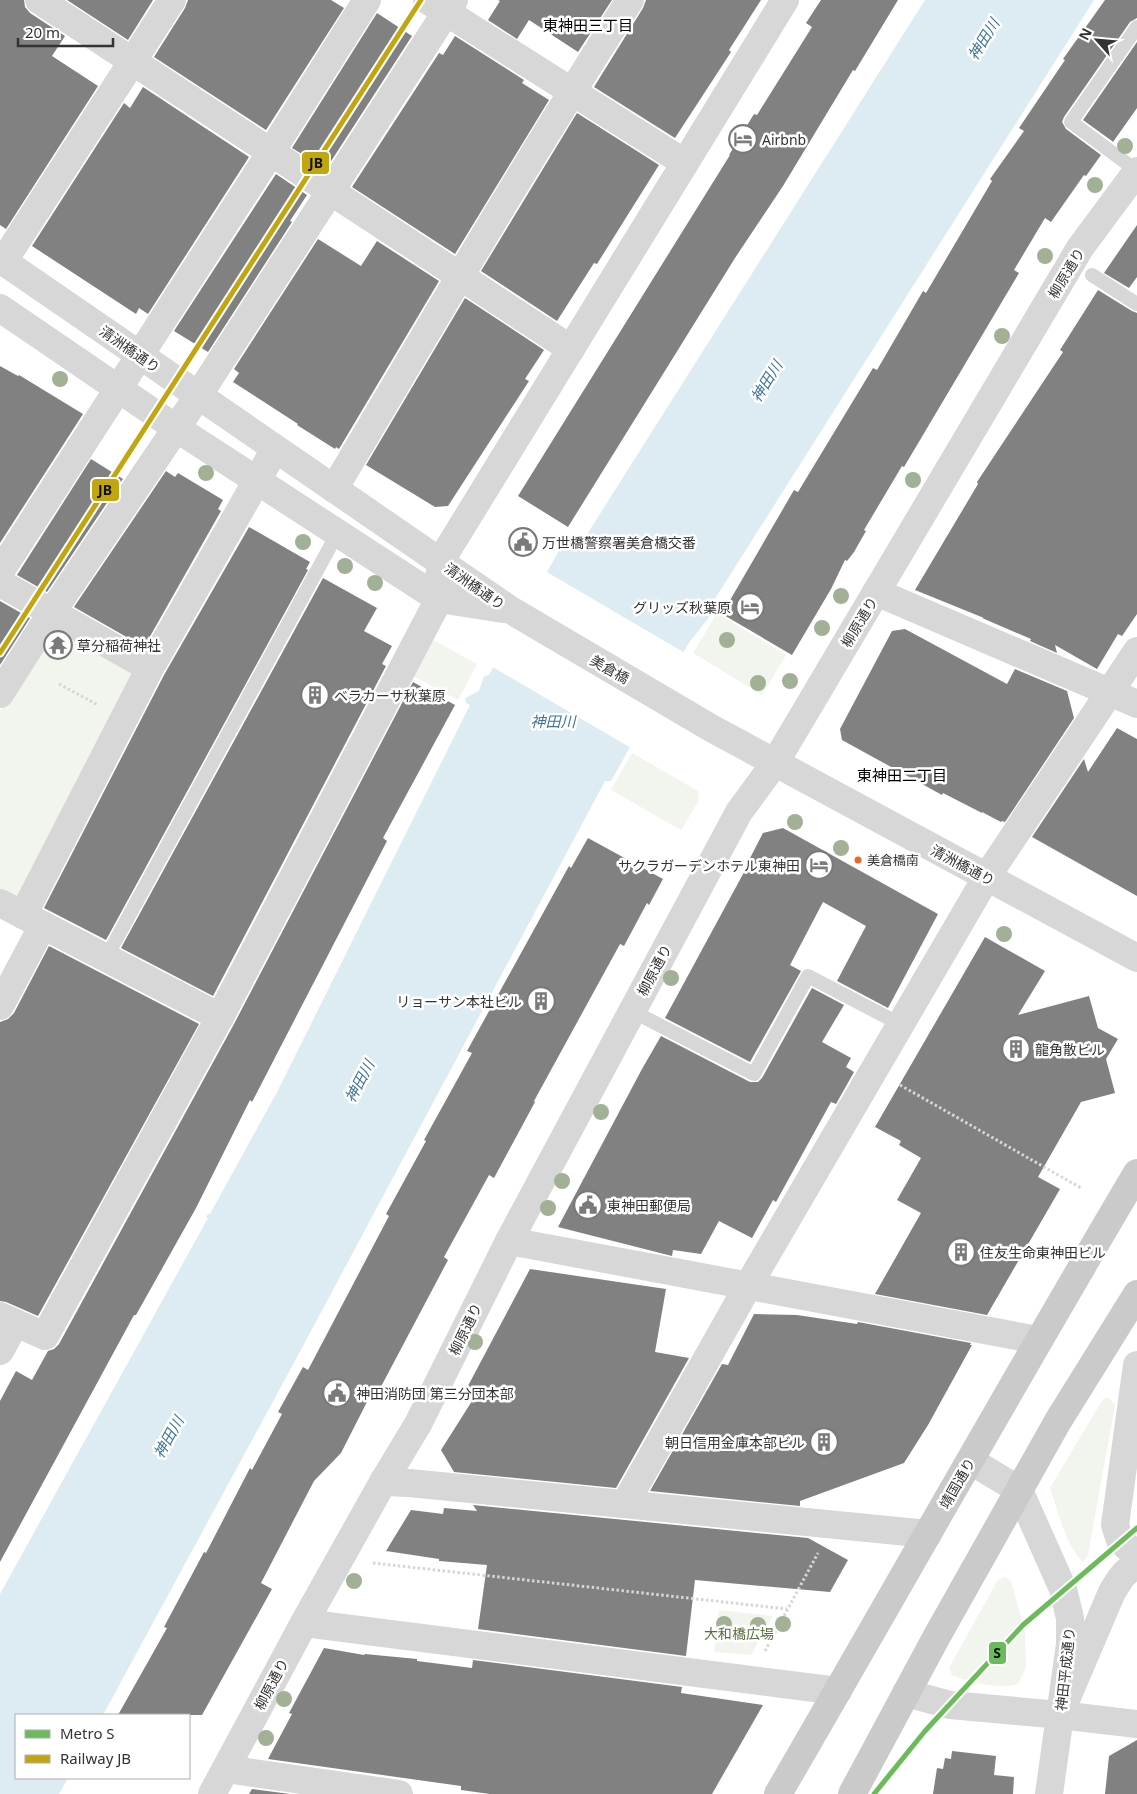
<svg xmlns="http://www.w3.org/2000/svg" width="1137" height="1794" font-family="'Noto Sans','Noto Sans JP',sans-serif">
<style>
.green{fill:#f1f5ed}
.water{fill:#ddebf3}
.pier{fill:#fff}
.building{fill:#818181}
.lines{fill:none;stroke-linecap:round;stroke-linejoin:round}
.path{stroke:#d6d6d6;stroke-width:3;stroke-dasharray:2.5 2.5;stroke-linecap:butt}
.service{stroke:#d7d7d7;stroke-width:14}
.minor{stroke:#d7d7d7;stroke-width:28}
.tertiary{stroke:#d7d7d7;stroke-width:28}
.primary{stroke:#cacaca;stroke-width:28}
.rail-1-casing{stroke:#fff;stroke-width:9}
.rail-1{stroke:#c2a60f;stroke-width:5}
.metro-1-casing{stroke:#fff;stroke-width:9}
.metro-1{stroke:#6cbb5a;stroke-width:5}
.tree{fill:#a2b095}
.bus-dot{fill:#f26522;stroke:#fff;stroke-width:2}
.labels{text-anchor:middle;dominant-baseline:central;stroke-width:5;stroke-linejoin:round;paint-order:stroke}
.bus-label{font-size:13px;fill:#333;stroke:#fff;text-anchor:start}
.poi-label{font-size:14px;fill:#333;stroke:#fff;text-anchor:start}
.street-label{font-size:14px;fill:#333;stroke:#fff}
.park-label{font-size:14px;fill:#56703f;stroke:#fff}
.neighbourhood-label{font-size:15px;fill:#000;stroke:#fff}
.water-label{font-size:15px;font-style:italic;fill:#3f7597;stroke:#fff}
.line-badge{stroke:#fff;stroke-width:2}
.pale-badge-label{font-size:14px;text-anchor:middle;font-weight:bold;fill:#111}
</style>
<rect width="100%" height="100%" fill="#fff"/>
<!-- green -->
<g class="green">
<polygon points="717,613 786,655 762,695 693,653"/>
<polygon points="54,629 135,673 18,901 0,892 0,711"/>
<polygon points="433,640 477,664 458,700 413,676"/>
<polygon points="632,753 698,791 699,800 681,830 611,790"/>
<path d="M1109,1398l6,7 -27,150 -5,7c-19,-20 -24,-49 -33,-74l53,-89z"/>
<path d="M1005,1577l6,4 14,50 1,36 -7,16c-17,8 -50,-1 -67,-8l-3,-7 48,-87z"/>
<polygon points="719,1610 773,1616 751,1655 714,1652"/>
</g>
<!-- water -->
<polygon class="water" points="925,0 1094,0 706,613 710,616 688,644 611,781 605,781 296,1359 103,1715 16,1715 16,1778 68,1778 59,1794 0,1794 0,1594 208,1218 206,1217 208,1214 210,1214 276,1094 470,705 466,703 465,698 479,691 484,676 489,675 565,540 579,547"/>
<!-- pier -->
<polygon class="pier" points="545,571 685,653 631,748 491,666"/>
<!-- building -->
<g class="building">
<polygon points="0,0 24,0 25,7 30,13 65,36 52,56 98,86 6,229 0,225"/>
<polygon points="67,0 153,0 128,40"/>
<polygon points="188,0 331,0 344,8 266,130 154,57 185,8"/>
<polygon points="498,0 612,0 578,52 529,20 517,39 488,20 500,1"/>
<polygon points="646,0 761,0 729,50 731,52 675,138 594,87 643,8"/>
<polygon points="821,0 898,0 855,71 853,70 783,186 735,258 568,527 518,496 730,155 729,155 754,114 757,115 812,27 806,23"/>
<polygon points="1105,0 1137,0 1137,18 1130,22 1064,117 1062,122 1066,129 1101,155 1086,176 1084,175 1051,222 1045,218 1014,270 1019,273 904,467 902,466 864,530 866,531 854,552 847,561 845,560 831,589 792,655 722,614 794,490 798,492 873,368 877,370 923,291 926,293 992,181 990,179 1024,131 1019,128 1065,60 1063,59"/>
<polygon points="377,13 412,36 326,169 292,148"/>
<polygon points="455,36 524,80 522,83 549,100 455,254 352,187 439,53 443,55"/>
<polygon points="1137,42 1137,108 1113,142 1112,141 1083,120"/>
<polygon points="143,87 249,157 148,314 139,308 136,314 32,246 124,103 130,108"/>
<polygon points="577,113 659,165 597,264 594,263 557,321 481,271"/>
<polygon points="276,174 307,195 290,221 292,222 208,352 174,331"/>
<polygon points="1137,225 1137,277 1129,288 1104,273"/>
<polygon points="318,239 361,266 377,241 439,281 339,449 336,447 335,449 297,425 298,424 233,382 239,373 234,369"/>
<polygon points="1098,290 1132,311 1137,313 1137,614 1122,636 1118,634 1097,669 1055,645 1057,653 1030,641 1031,639 982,618 984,618 915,590 978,484 977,482 1063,352 1060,350"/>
<polygon points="465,298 544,350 525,379 529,381 448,506 435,507 366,465"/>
<polygon points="0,366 18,376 19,375 83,414 0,543"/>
<polygon points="91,459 123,479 47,592 17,575"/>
<polygon points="166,471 175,477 178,473 223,500 218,509 221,511 144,647 74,607"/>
<polygon points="249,527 310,562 306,569 308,570 106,940 44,908 164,675"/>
<polygon points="323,578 377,608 364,631 392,646 382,664 386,666 213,996 121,948"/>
<polygon points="0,601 30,618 0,665"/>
<polygon points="905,629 1007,684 1015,669 1067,691 1074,718 1005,822 1002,821 1001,822 982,812 982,813 943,793 942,795 842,740 840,729 892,631"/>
<polygon points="413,682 455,705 383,838 387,841 252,1102 250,1100 196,1208 136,1315 134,1315 0,1562 0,1401 16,1371 32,1380 48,1351 54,1349 59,1344 234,1024"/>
<polygon points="1117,728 1137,739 1137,896 1032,837 1084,759 1088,772"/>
<polygon points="783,828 938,914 888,1008 837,981 866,926 823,902 790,965 801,971 750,1062 665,1018 749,863 748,862 763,833"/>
<polygon points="588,838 663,879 649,905 647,903 624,946 620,944 534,1101 535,1102 494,1178 489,1175 444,1257 448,1260 375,1398 370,1396 341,1453 314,1481 261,1583 272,1589 202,1715 118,1715 167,1628 164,1627 204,1552 206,1553 250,1468 252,1470 282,1414 278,1412 303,1367 308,1370 389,1216 386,1214 426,1141 424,1140 472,1053 467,1051 569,866 571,868"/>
<polygon points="985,937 1045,971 1018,1015 1089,996 1098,1028 1118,1039 1106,1059 1115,1093 1081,1102 1038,1177 1060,1189 987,1315 875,1294 921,1213 897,1200 921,1158 899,1145 901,1141 875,1127"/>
<polygon points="49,946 199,1024 38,1316 6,1302 0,1301 0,1022 8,1019 14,1013"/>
<polygon points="812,988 844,1005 822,1042 851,1058 846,1067 854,1072 836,1104 831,1102 776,1202 773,1200 752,1238 719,1221 701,1254 673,1250 672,1256 558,1227 642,1069 661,1036 750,1082 758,1082 762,1078"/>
<polygon points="530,1269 666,1289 655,1352 689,1358 616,1488 454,1472 441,1450 472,1401 461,1399"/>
<polygon points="754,1314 797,1315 857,1324 858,1322 971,1343 970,1345 972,1345 928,1425 904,1463 800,1501 800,1506 650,1491 722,1364 728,1365"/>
<polygon points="473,1505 808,1538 848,1560 830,1592 695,1580 686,1656 478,1629 487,1565 439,1561 439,1559 386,1551 411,1510 443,1514 444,1508 477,1511"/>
<polygon points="324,1648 364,1655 365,1654 417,1659 417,1661 472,1668 473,1660 682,1687 681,1693 763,1705 712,1794 490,1794 461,1790 461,1786 268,1759 292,1714 289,1713"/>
<polygon points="1137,1740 1137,1794 1105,1794 1109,1756"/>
<polygon points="952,1751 996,1756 994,1775 1014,1777 1013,1794 933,1794 937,1768 943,1769 945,1758 951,1759"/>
<polygon points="252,1789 290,1794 249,1794"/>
</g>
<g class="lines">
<!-- path -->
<g class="path">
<polyline points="59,684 98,705"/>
<polyline points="900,1085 1081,1188"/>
<polyline points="373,1563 787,1609"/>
<polyline points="765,1651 818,1553"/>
</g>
<!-- service -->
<g class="service">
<polyline points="1137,27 1071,122 1137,171"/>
<polyline points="1092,275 1137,304"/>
<polyline points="106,958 337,534"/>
<polyline points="632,1011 754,1074 808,976 900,1024"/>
</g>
<!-- minor -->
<g class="minor">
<polyline points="39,0 571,349"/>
<polyline points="427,0 685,163"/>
<polyline points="3,262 172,0"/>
<path d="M334,489c97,-164 193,-328 296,-489"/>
<polyline points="0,572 271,152 367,0"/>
<polyline points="0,583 150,668"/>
<polyline points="876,592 1137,704"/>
<polyline points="0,694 52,612 198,396 454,0"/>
<polyline points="0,903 220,1017"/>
<polyline points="23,915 150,668 275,449"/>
<polyline points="0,1006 43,925"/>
<polyline points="509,1241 1038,1340"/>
<polyline points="0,1316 45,1336 220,1017 439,599 440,562 785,0"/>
<polyline points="0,1351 15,1324"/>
<polyline points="1137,1365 1115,1525 1120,1540 1137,1556"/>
<polyline points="383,1482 409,1483 928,1534"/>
<polyline points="625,1504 748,1286 986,878 1137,651"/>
<polyline points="304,1623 838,1691"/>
<polyline points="906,1693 950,1705 1060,1715 1137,1724"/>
<path d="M1065,1702l47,-110c7,-11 12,-22 25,-26"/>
<polyline points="226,1769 399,1794"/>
<polyline points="212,1794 304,1623 383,1482 418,1424 509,1241 739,812 775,763 1080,248 1137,171"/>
</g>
<!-- tertiary -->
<g class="tertiary">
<polyline points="0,259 509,609 711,728 1137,958"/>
<polyline points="0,308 176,428 439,599 503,609"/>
<polyline points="971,1461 1019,1490 1063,1589 1070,1618 1070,1644 1049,1794"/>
</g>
<!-- primary -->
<g class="primary">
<path d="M778,1794c120,-207 237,-415 359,-621"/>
<polyline points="852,1794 937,1636 1058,1421 1137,1294"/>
</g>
<defs>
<polyline id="rail-1" points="0,653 421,0"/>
</defs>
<!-- rail-1 casing -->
<use href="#rail-1" class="rail-1-casing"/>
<!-- rail-1 -->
<use href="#rail-1" class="rail-1"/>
<defs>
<polyline id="metro-1" points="874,1794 925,1731 1023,1625 1137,1528"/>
</defs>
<!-- metro-1 casing -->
<use href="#metro-1" class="metro-1-casing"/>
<!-- metro-1 -->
<use href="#metro-1" class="metro-1"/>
</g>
<!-- trees -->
<g class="tree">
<circle cx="1125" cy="146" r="8"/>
<circle cx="1095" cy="185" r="8"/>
<circle cx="1045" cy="256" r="8"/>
<circle cx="1002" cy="336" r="8"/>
<circle cx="60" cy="379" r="8"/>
<circle cx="206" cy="473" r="8"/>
<circle cx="913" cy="480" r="8"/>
<circle cx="303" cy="542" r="8"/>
<circle cx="345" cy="566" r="8"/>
<circle cx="375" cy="583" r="8"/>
<circle cx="841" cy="596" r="8"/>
<circle cx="822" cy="628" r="8"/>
<circle cx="727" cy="640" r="8"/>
<circle cx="790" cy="681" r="8"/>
<circle cx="758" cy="683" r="8"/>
<circle cx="795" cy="822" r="8"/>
<circle cx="841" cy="848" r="8"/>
<circle cx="1004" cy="934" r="8"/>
<circle cx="671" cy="978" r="8"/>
<circle cx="601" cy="1112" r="8"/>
<circle cx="562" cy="1181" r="8"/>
<circle cx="548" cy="1208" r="8"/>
<circle cx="475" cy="1342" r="8"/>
<circle cx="354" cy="1581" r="8"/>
<circle cx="724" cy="1624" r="8"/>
<circle cx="783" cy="1624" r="8"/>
<circle cx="758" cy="1625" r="8"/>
<circle cx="284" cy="1699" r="8"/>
<circle cx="266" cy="1738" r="8"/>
</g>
<!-- icons -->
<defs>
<symbol id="hotel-ring" viewBox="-11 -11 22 22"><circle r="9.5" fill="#fff" stroke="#7a7a7a" stroke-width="1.5"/><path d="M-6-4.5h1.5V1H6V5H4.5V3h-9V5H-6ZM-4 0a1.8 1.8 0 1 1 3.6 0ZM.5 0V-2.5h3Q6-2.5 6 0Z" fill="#7a7a7a"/></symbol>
<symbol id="civic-ring" viewBox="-11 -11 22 22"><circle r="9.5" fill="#fff" stroke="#7a7a7a" stroke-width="1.5"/><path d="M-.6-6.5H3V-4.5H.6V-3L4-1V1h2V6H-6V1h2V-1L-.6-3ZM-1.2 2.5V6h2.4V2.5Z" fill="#7a7a7a"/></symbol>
<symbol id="temple-ring" viewBox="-11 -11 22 22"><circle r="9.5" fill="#fff" stroke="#7a7a7a" stroke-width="1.5"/><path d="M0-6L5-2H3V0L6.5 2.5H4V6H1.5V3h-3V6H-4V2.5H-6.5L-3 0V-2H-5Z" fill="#7a7a7a"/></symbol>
<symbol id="building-ring" viewBox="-11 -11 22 22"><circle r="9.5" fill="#fff" stroke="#7a7a7a" stroke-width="1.5"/><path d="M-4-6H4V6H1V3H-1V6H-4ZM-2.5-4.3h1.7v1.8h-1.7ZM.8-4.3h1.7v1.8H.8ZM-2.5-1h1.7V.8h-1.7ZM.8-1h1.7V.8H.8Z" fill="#7a7a7a"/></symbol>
</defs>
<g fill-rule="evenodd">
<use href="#hotel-ring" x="727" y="123" width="32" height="32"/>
<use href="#civic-ring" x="507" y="526" width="32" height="32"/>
<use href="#hotel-ring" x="734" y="591" width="32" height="32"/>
<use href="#temple-ring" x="42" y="629" width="32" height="32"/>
<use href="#building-ring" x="299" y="679" width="32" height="32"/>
<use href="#hotel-ring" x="803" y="849" width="32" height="32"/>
<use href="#building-ring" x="525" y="985" width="32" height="32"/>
<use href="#building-ring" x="1000" y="1033" width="32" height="32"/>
<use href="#civic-ring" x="572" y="1189" width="32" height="32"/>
<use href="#building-ring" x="945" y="1236" width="32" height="32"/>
<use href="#civic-ring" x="321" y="1377" width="32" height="32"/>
<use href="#building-ring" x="808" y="1426" width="32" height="32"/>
</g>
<!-- markers -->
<circle class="bus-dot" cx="858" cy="860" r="4.5"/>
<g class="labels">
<!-- bus labels -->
<g class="bus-label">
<text x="867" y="860">美倉橋南</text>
</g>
<!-- poi labels -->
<g class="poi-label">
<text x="762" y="139">Airbnb</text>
<text x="542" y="542">万世橋警察署美倉橋交番</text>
<text x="731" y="607" text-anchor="end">グリッズ秋葉原</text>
<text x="77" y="645">草分稲荷神社</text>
<text x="334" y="695">ベラカーサ秋葉原</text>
<text x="800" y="865" text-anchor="end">サクラガーデンホテル東神田</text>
<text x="522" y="1001" text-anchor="end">リョーサン本社ビル</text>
<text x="1035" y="1049">龍角散ビル</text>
<text x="607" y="1205">東神田郵便局</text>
<text x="980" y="1252">住友生命東神田ビル</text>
<text x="356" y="1393">神田消防団 第三分団本部</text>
<text x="805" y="1442" text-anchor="end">朝日信用金庫本部ビル</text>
</g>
<!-- street labels -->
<g class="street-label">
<text transform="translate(1066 273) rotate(-59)">柳原通り</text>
<text transform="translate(130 349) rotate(35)">清洲橋通り</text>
<text transform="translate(475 586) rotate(35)">清洲橋通り</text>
<text transform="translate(859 622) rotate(-59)">柳原通り</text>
<text transform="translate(610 669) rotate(30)">美倉橋</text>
<text transform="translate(963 865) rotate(28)">清洲橋通り</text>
<text transform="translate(654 970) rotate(-62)">柳原通り</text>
<text transform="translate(465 1329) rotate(-64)">柳原通り</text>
<text transform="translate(957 1483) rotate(-60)">靖国通り</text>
<text transform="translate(1065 1669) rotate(-84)">神田平成通り</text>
<text transform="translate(271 1684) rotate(-62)">柳原通り</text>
</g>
<!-- park labels -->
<g class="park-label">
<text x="739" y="1633">大和橋広場</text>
</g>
<!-- neighbourhood labels -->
<g class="neighbourhood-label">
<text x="588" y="25">東神田三丁目</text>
<text x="902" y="775">東神田二丁目</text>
</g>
<!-- water labels -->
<g class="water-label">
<text transform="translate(983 39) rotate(-58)">神田川</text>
<text transform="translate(766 381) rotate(-58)">神田川</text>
<text x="553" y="721">神田川</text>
<text transform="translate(359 1081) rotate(-62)">神田川</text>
<text transform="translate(168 1437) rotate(-61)">神田川</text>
</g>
</g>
<g class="line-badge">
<rect x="301" y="151" width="29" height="24" rx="5" fill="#c2a60f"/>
<rect x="91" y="478" width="29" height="24" rx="5" fill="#c2a60f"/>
<rect x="988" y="1641" width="19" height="24" rx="5" fill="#6cbb5a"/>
</g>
<g class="pale-badge-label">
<text x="316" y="168">JB</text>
<text x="105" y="495">JB</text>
<text x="997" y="1658">S</text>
</g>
<!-- legend -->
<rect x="15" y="1714" width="175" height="65" fill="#ffffff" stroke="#adadad"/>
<rect x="25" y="1730" width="25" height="8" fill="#6cbb5a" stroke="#adadad"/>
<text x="60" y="1739" font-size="15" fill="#333333">Metro S</text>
<rect x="25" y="1755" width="25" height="8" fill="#c2a60f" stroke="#adadad"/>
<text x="60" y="1764" font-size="15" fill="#333333">Railway JB</text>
<!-- north arrow -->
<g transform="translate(1097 40) rotate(297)" stroke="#ffffff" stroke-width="4" paint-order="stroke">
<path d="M0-4L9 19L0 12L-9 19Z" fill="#333333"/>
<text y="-8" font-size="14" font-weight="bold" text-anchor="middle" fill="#333333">N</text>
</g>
<!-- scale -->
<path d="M18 38v8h95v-8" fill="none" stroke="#333333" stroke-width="2.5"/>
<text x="25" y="38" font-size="15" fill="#333333" stroke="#ffffff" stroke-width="4" paint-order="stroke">20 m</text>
</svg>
